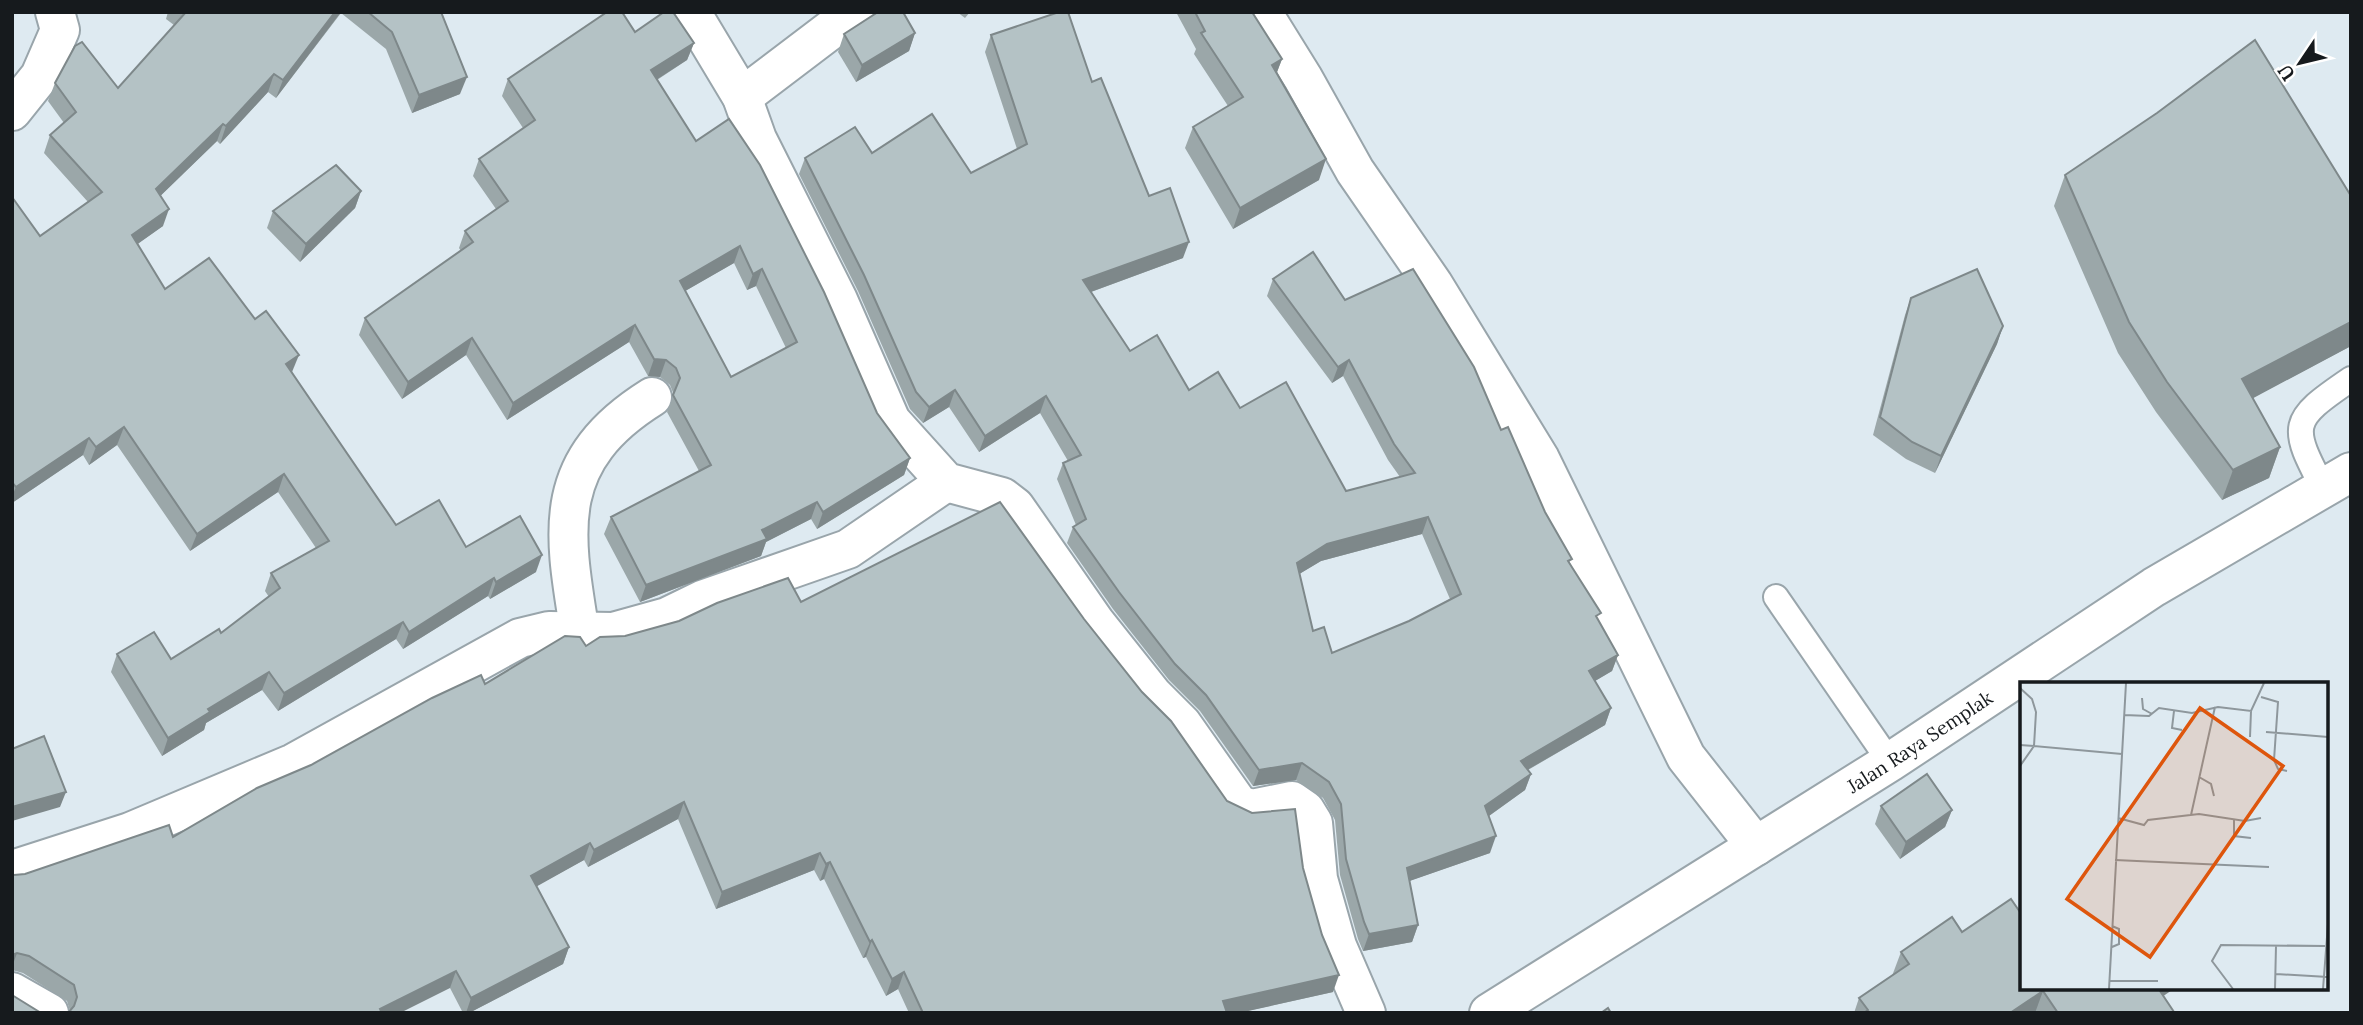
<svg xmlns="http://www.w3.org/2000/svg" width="2363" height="1025" font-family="Lora,serif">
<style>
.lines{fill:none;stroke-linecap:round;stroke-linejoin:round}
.service-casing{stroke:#99a5ab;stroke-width:28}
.minor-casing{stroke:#99a5ab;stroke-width:42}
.primary-casing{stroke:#99a5ab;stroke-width:42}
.service{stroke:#fff;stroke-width:24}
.minor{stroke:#fff;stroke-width:38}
.primary{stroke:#fff;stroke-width:38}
.wall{fill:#9ba7a9;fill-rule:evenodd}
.shaded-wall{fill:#7e888a}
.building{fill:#b4c2c5;stroke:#7e888a;stroke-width:2;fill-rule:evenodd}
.labels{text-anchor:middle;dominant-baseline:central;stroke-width:5;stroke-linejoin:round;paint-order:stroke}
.street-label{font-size:19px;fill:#161a1d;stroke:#fff}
.inset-road{fill:none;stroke:#8e979c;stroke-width:2}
.view{fill:#de560d;fill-opacity:0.15;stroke:#de560d;stroke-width:3.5}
.inset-edge{fill:none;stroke:#161a1d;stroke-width:3.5}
</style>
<rect width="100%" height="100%" fill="#deeaf1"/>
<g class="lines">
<defs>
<g id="service">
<path d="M2324,490c-34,-65 -35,-69 27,-111"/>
<polyline points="1776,597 1890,762"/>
</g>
<g id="minor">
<polyline points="691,12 742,97 757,139 838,300 891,421 946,482 1002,497 1015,507 1095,622 1153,695 1182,724 1239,805 1252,809 1292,801 1305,810 1313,823 1318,879 1337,946 1366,1013"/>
<polyline points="1262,12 1303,78 1355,171 1433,284 1540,459 1686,757 1756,846"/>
<polyline points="742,97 854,12"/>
<polyline points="12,111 40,76 60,30 55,12"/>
<path d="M580,633c-17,-103 -30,-172 72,-236"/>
<polyline points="12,870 130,832 294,763 520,638 549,631 613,632 667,617 702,600 848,549 946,482"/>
<polyline points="12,992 49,1013"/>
</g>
<g id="primary">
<path id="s1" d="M1489,1013l401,-251 264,-175 197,-115"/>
</g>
</defs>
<!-- service casing -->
<use href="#service" class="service-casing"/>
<!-- minor casing -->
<use href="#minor" class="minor-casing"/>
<!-- primary casing -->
<use href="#primary" class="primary-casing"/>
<!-- service -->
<use href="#service" class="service"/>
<!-- minor -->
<use href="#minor" class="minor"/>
<!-- primary -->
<use href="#primary" class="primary"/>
</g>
<!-- wall -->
<g class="wall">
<polygon points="168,12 441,12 460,94 412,113 386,49 341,13 276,98 268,92 220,144 217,141 160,196 163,226 137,244 165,289 292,373 396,525 466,547 536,572 490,599 488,596 403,649 396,639 278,711 262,690 206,723 204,730 162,756 111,672 117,654 171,659 221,633 269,597 265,591 271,573 316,548 278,492 190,551 117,445 89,465 83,455 12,503 12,197 40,236 88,202 44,153 50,135 64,123 48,101 55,83 118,88 174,25 166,19"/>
<polygon points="957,12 970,12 965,18"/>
<polygon points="1176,12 1252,12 1282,59 1277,72 1319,180 1233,229 1185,148 1193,127 1228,106 1194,54 1196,49"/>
<path d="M635,32l59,11 -7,17 -30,20 39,61 181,272 33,45 -6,17 -87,54 -6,-10 -45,23 -5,14 -121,46 -36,-68 7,-17 88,-46 -32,-59 7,-17 -4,-10 -10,-8 -12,-1 -19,-34 -122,78 -41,-65 -64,44 -43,-64 6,-17 96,-67 -2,-3 6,-17 31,-22 -23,-33 6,-17 44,-31 -21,-32 6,-17zM734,263l13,27 9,-4 30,62 -55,29 -46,-86z"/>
<polygon points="915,33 909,51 856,82 838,52 844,34"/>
<path d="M991,35l101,47 57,114 34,62 -92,34 39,59 59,39 51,18 106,83 54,-14 -12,-17 -45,-84 -11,7 -65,-87 6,-17 72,21 156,130 44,82 53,108 20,35 -6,16 -17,10 16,27 -6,17 -77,45 3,4 -6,16 -36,26 1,37 -81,28 9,44 -6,17 -49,9 -5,-12 -18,-64 -5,-55 -12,-22 -27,-18 -43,6 -53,-75 -31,-31 -56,-71 -46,-66 6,-16 3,-2 -19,-46 6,-16 5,-2 -28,-48 -61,39 -30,-45 -26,16 -13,-14 -52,-118 -59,-117 6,-16 67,-5 99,20 46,-24 -32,-97zM1422,534l28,65 -41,22 -77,32 -19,-22 -14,-57 22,-13z"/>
<polygon points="2065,175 2351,346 2252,398 2280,447 2269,478 2222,500 2156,412 2118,353 2054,206"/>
<polygon points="361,191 355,208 300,262 267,228 273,211"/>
<polygon points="1911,298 2003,326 1997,344 1935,473 1906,459 1873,435 1905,315"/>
<polygon points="801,602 1084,619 1227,801 1303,868 1333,992 1238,1013 909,1013 898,989 886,996 866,957 863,958 824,879 820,881 814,870 716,909 678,819 588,867 584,860 536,886 569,947 563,964 469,1013 463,1013 450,988 70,1011 67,1001 23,973 12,970 12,874 14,875 25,874 173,837 311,765 485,684 586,646 625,636"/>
<polygon points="1881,806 1952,810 1945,827 1900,859 1875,824"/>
<polygon points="1962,932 2163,996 2174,1013 1854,1013 1859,998 1892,976 1901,952"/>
</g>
<!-- shaded-wall -->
<g class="shaded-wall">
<polygon points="335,12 341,12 276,98 283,80"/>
<polygon points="915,33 909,51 856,82 862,65"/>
<polygon points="694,43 687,60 645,87 651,70"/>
<polygon points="1282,59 1274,80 1272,65"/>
<polygon points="274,74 268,92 220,144 226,126"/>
<polygon points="467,77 460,94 412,113 419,95"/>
<polygon points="223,124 217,141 149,207 156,189"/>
<polygon points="1326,159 1319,180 1233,229 1240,208"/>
<polygon points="361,191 355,208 300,262 306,244"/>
<polygon points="169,209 163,226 125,253 132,235"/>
<polygon points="1189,242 1183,258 1077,297 1083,280"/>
<polygon points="740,246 734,263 673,298 680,281"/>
<polygon points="762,269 756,286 747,290 753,274"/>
<polygon points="2351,322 2351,346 2231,410 2242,379"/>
<polygon points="635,325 629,342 507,420 513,403"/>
<polygon points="2003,326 1997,344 1935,473 1941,456"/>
<polygon points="472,338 466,355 402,399 408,382"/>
<polygon points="299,355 292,372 286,364"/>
<polygon points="654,359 666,360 660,377 648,376"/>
<polygon points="1349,360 1343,376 1332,383 1338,367"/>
<polygon points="955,390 949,407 923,423 929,407"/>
<polygon points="1046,396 1040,413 979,452 985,436"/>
<polygon points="124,427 117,445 89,465 96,447"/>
<polygon points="89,438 83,455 12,503 12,496 16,487"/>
<polygon points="2280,447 2269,478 2222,500 2233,470"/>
<polygon points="910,458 904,475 817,529 823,512"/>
<polygon points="284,474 278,492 190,551 197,534"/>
<polygon points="817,502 811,519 766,542 761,556 640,602 646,585"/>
<polygon points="1428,517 1422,534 1321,561 1291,579 1297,563 1327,544"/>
<polygon points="542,555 536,572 490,599 496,582"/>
<polygon points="494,578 488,596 403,649 409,632"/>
<polygon points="403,622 396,639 278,711 284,693"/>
<polygon points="1618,655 1612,671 1583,688 1589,671"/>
<polygon points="269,672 262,690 206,723 204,730 162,756 168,738 208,709"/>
<polygon points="1611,708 1605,725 1515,777 1521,761"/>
<polygon points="1302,763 1296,780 1253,786 1259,770"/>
<polygon points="1531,774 1525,790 1479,823 1485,806"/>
<polygon points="66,792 60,807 12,821 12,807"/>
<polygon points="684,802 678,819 588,867 594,850"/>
<polygon points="1952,810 1945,827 1900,859 1906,842"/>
<polygon points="1496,836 1490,853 1401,884 1407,868"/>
<polygon points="590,843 584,860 525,893 531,876"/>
<polygon points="820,853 814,870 716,909 722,892"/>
<polygon points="830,862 824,879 820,881 826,864"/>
<polygon points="1418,925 1412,942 1363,951 1369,934"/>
<polygon points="872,940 866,957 863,958 870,942"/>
<polygon points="569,947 563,964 469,1013 466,1013 471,998"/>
<polygon points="17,953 12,967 12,955"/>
<polygon points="456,971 450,988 400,1013 379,1013 380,1009"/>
<polygon points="904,972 898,989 886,996 892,979"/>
<polygon points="1339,975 1333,992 1239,1013 1219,1013 1223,1001"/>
<polygon points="2151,988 2175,988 2143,1010"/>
<polygon points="2043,991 2035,1013 2010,1013"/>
</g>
<!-- building -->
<g class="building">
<polygon points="186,12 335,12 283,80 274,74 226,126 223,124 156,189 169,209 132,235 165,289 209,258 255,319 266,311 299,355 286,364 396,525 439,500 466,547 520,516 542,555 496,582 494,578 409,632 403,622 284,693 269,672 208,709 210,712 168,738 117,654 154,632 171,659 219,629 221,633 280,588 271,573 329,541 284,474 197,534 124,427 96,447 89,438 16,487 12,482 12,197 40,236 102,192 50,135 76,112 55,83 75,46 82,42 118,88"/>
<polygon points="368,12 441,12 467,77 419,95 392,32"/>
<path d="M607,12h15l13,20 29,-20h9l21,31 -43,27 45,71 33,-22 31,46 64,127 53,121 33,45 -87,54 -6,-10 -55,28 5,9 -121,46 -35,-68 100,-52 -38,-70 7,-17 -4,-10 -10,-8 -12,-1 -19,-34 -122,78 -41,-65 -64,44 -43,-64 108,-76 -8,-11 43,-30 -29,-42 56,-39 -27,-41zM740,246l13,28 9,-5 35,73 -66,35 -51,-96z"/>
<polygon points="878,12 903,12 915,33 862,65 844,34"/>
<path d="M1059,12h9l24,70 9,-4 48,118 21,-8 19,54 -106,38 47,71 27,-16 32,55 29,-18 22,36 46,-26 60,109 69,-18 -21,-29 -45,-84 -11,7 -65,-88 40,-27 32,48 68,-31 61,98 27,63 7,-3 37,85 27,47 -4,2 33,52 -5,3 22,39 -29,16 22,37 -90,53 10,13 -46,32 11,30 -89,32 11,57 -49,9 -5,-12 -18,-63 -5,-55 -12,-22 -27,-19 -43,7 -53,-75 -31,-31 -56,-72 -46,-65 13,-8 -23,-56 18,-8 -35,-59 -61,40 -30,-46 -26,17 -13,-15 -52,-117 -59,-117 50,-31 17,26 60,-39 39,59 56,-29 -36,-109zM1428,517l33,77 -52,27 -77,32 -8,-26 -11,4 -16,-68 30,-19z"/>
<polygon points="1195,12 1252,12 1282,59 1272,65 1326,159 1240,208 1193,127 1243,97 1201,33 1205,31"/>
<polygon points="2255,40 2351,196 2351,322 2242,379 2280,447 2233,470 2167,382 2129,322 2065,175 2157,113"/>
<polygon points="336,165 361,191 306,244 273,211"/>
<polygon points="1977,269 2003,326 1941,456 1912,442 1880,417 1911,298"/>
<polygon points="1000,502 1084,619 1142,692 1171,721 1227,801 1252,813 1295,809 1303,868 1322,935 1339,975 1223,1001 1227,1013 923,1013 904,972 892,979 872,940 870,942 830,862 826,864 820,853 722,892 684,802 594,850 590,843 531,876 569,947 471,998 456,971 380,1009 382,1013 68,1013 74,1006 77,997 74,985 29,956 17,953 12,955 12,874 14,875 25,874 169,825 173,837 257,788 311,765 432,698 481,675 485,684 565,636 580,637 586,646 600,637 625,636 679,621 717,603 788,578 801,602"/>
<polygon points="44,736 66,792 12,807 12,749"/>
<polygon points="1927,774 1952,810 1906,842 1881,806"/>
<polygon points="2011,899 2022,915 2022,988 2158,988 2174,1012 2058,1013 2043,991 2010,1013 1864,1013 1868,1010 1859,998 1909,964 1901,952 1952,917 1962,932"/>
<polygon points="12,995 41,1013 12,1013"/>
<polygon points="1608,1008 1611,1013 1601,1013"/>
</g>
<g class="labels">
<!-- street labels -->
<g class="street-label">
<text stroke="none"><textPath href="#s1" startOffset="509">Jalan Raya Semplak</textPath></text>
</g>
</g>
<!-- overview -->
<g transform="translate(2020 682)">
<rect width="308" height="308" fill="#deeaf1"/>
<path class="inset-road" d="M0,6l12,11 4,13 -2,34 -14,-1M241,15l17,5 -4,58 4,9 9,2M122,16l1,11 9,5M154,29l-2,17 10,2M104,33l25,1 10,-8 33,5 26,-6 33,4 13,-28M246,50l62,5M230,55l1,-26M0,84l14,-20 88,8M179,95l12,7 3,12M171,133l24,-108M98,136l26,7 4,-5 51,-6 46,7 16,-3M214,138v16l17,2M95,178l154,7M92,265l7,-3v-15l-7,-3M256,292l52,3M89,299h49M89,307l17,-306M213,307l-21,-28 9,-16 104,1M255,307l1,-43M303,307l5,-65"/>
<path class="view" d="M180,26l83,58 -133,191 -83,-58z"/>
<rect width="308" height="308" class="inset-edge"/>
</g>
<!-- border -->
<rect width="2363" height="1025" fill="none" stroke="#161a1d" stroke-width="28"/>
<!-- north arrow -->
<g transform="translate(2300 63) rotate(235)" stroke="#ffffff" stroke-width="5" paint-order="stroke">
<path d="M0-5L12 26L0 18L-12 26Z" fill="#161a1d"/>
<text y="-10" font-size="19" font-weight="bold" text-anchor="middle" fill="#161a1d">U</text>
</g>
</svg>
